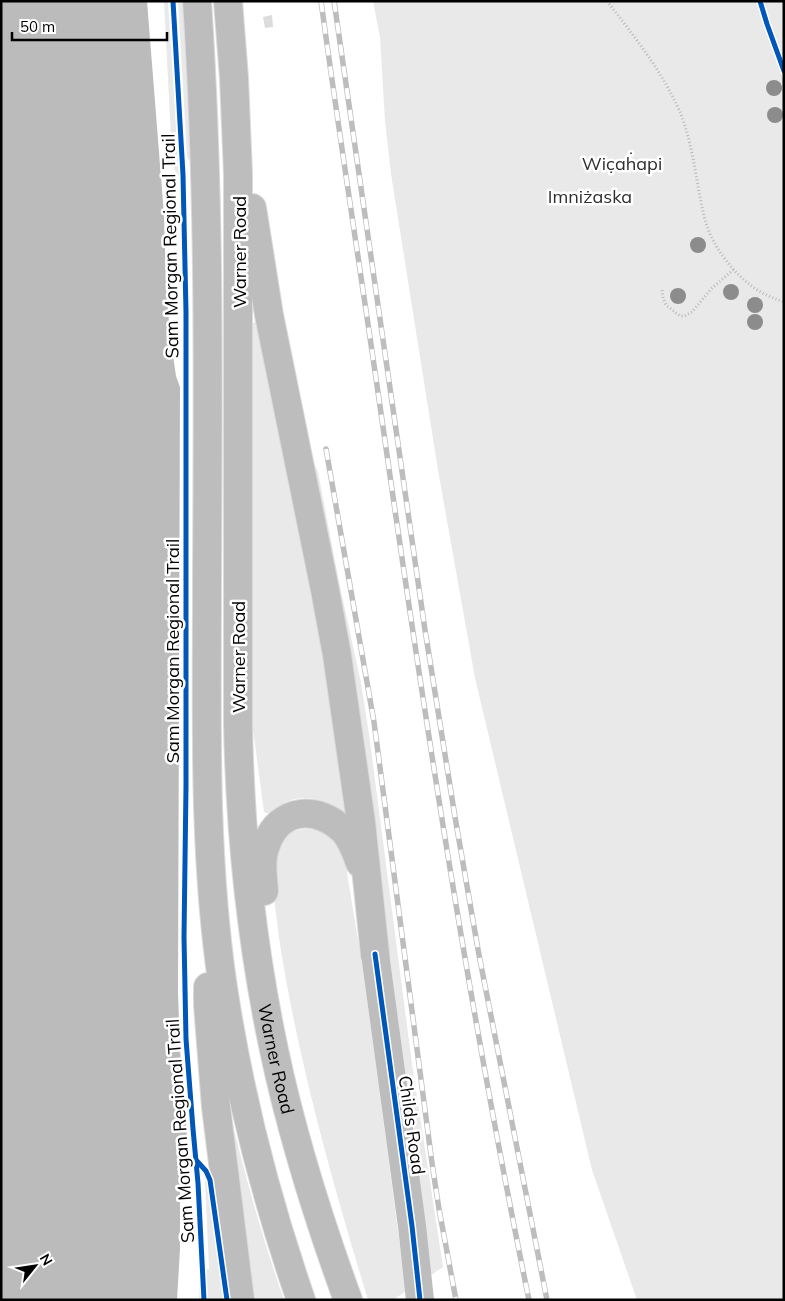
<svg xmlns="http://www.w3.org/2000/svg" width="785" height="1301" font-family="Mulish,sans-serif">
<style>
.green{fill:#e9e9e9}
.water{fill:#bbb}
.building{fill:#dcdcdc}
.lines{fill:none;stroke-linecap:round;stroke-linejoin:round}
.highway-casing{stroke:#dbdbdb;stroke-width:30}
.path{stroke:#b8b8b8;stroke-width:3;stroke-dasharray:1 2.5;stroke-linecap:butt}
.minor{stroke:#bdbdbd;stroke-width:28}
.highway{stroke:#bdbdbd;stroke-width:28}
.rail-casing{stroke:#bdbdbd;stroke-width:5.5}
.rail{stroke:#fff;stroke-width:4;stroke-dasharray:11;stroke-linecap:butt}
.cycleway-casing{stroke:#fff;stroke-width:8}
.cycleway{stroke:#0057b8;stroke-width:5}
.tree{fill:#8c8c8c}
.labels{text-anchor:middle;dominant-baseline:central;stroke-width:5;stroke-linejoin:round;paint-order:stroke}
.park-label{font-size:18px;fill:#2e2e2e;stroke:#fff}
.street-label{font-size:18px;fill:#000;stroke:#fff}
</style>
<rect width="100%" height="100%" fill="#fff"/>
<!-- green -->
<g class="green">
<polygon points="164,1 168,1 179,175 177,175 172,164 172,159"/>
<polygon points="178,1 183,1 191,162 189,160 187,156"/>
<polygon points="373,1 784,1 784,1300 637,1300 592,1170 475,678 438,470 391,174 385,121 380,37"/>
<path d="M261,321l53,262 34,233c-25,-19 -53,-28 -78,-2l-6,-2 -13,-98 1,-391z"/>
<polygon points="312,463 315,466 318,472 339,582 361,683 369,734 412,1064 443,1267 431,1275 404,1067"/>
<path d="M303,829c23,-2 30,8 41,26l20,121 42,315 -13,9h-25c-36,-119 -70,-239 -89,-362 -2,-19 -5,-37 -7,-56 0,-6 -2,-13 -1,-19 1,-5 11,-23 15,-27 4,-4 12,-6 17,-7z"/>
<path d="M229,1108c15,65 33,129 55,192h-35z"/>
<polygon points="205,1181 208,1181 224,1300 199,1300 200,1270 209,1269"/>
</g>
<!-- water -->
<polygon class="water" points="1,1 147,1 164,215 166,283 170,335 176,376 180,387 178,992 180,1050 187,1137 181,1160 180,1172 180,1249 177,1300 1,1300"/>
<!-- building -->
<polygon class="building" points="272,15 273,27 265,28 263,17"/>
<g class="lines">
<defs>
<g id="highway">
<path d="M197,1c13,193 11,386 10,579 0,134 -4,268 15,401 16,109 43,215 79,319"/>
<path id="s1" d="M228,1l6,77 4,96v549c2,110 13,219 36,327 18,85 44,168 74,250"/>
<polyline points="252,208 269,315 325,590 337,655 361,822 375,954"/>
<path d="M264,891c-1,-15 -4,-32 2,-46 13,-38 52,-40 78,-14 8,9 12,21 16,32"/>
<polyline points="208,987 208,1005 216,1107 240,1300"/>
</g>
</defs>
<!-- highway casing -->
<use href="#highway" class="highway-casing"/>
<!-- path -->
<g class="path">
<path d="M607,1c27,35 55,70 73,111 14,35 16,72 25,108 7,25 26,51 48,67 9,7 20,11 31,15"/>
<polyline points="662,290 663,298 666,305 680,316 685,316 692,312 711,289 734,269"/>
</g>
<!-- minor -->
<polyline class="minor" points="375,954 412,1226 420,1300"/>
<!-- highway -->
<use href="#highway" class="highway"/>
<defs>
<g id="rail">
<path d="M321,1c19,140 41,279 61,419 42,294 87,588 147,880"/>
<polyline points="334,1 425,630 455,817 479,955 547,1300"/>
<polyline points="326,449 374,722 432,1163 439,1209 456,1300"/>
</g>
</defs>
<!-- rail casing -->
<use href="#rail" class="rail-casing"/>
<!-- rail -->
<use href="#rail" class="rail"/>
<defs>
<g id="cycleway">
<polyline points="173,1 183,175 186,312 186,786 184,937 186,1039 193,1129 198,1183 204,1300"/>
<polyline points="760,1 767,24 784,71"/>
<polyline points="375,954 412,1226 420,1300"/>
<polyline points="196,1160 206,1171 210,1180 227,1300"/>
</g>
</defs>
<!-- cycleway casing -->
<use href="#cycleway" class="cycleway-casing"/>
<!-- cycleway -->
<use href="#cycleway" class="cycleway"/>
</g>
<!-- trees -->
<g class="tree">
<circle cx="774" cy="88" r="8"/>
<circle cx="775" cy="115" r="8"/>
<circle cx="698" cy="245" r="8"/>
<circle cx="731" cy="292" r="8"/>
<circle cx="678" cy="296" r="8"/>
<circle cx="755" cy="305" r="8"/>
<circle cx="755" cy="322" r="8"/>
</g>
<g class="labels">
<!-- park labels -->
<g class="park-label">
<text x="622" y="163">Wic̣aḣapi</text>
<text x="590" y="196">Imniżaska</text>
</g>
<!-- street labels -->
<g class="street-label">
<text transform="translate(170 246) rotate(-91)">Sam Morgan Regional Trail</text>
<text transform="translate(239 252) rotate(-90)">Warner Road</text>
<text transform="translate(172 651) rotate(-90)">Sam Morgan Regional Trail</text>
<text transform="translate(238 657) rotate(-90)">Warner Road</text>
<text stroke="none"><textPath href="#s1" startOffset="1061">Warner Road</textPath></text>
<text transform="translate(412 1125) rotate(82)">Childs Road</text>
<text transform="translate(180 1131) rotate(-94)">Sam Morgan Regional Trail</text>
</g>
</g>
<!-- border -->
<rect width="785" height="1301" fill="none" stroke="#000000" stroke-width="5"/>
<!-- north arrow -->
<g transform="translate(35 1266) rotate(60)" stroke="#ffffff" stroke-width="4" paint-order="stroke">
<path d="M0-4L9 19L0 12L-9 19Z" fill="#000000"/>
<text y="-8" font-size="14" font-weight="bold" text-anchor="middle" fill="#000000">N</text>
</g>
<!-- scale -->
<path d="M12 32v8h155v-8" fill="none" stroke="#000000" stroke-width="2.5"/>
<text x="20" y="32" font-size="15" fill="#000000" stroke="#ffffff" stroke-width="4" paint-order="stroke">50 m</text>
</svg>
